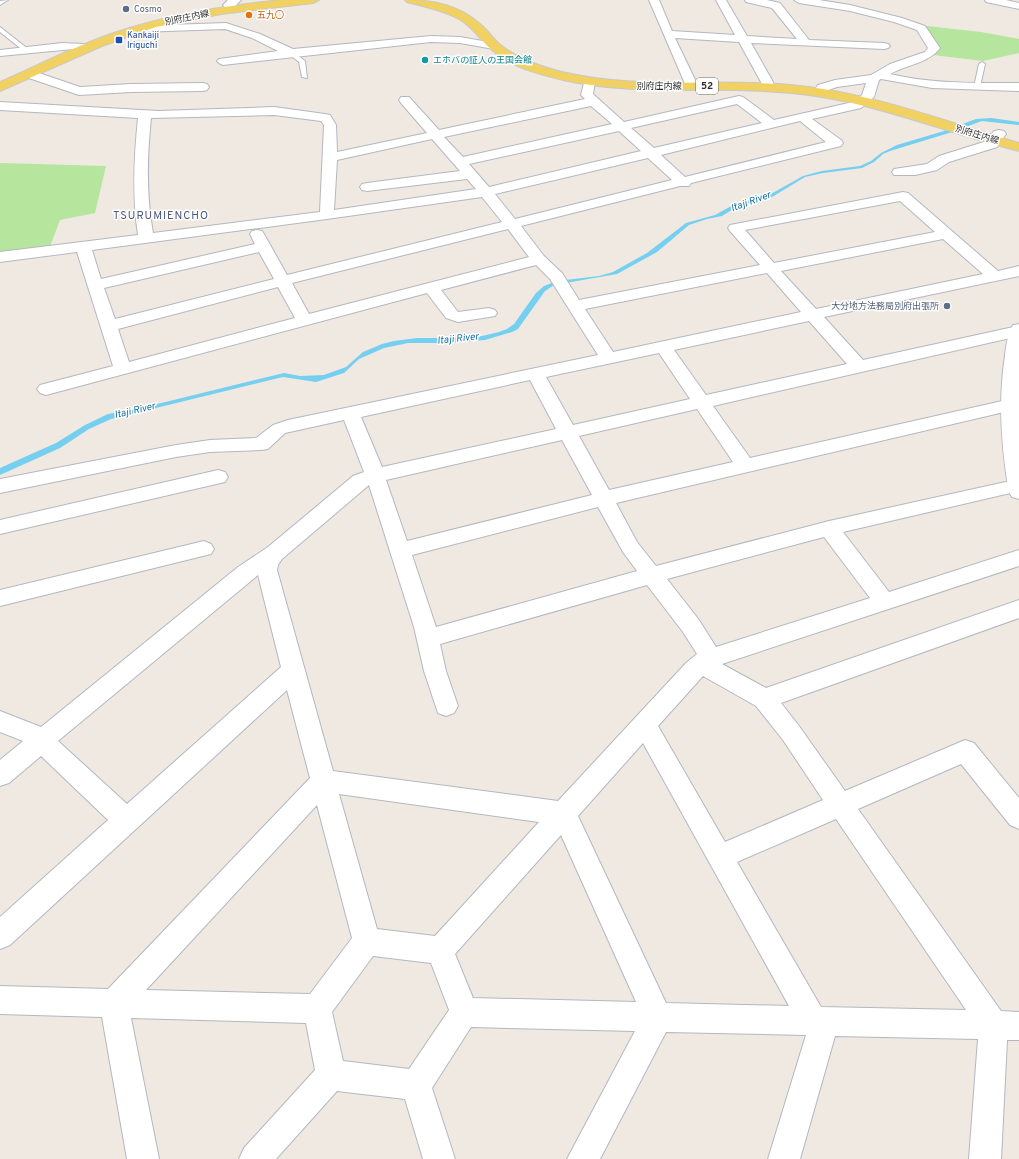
<svg xmlns="http://www.w3.org/2000/svg" width="1019" height="1159" font-family="Overpass,'Noto Sans JP',sans-serif">
<style>
.green{fill:#b6e59e}
.water{fill:#75cff0}
.lines{fill:none;stroke-linecap:round;stroke-linejoin:round}
.lane-casing{stroke:#b4b7c1;stroke-width:2}
.street-casing{stroke:#b4b7c1;stroke-width:2}
.secondary-casing{stroke:#b4b7c1;stroke-width:2}
.primary-casing{stroke:#c9c9c9;stroke-width:2}
.lane{fill:#fff;fill-rule:evenodd}
.street{fill:#fff;fill-rule:evenodd}
.secondary{fill:#fff;fill-rule:evenodd}
.primary{fill:#f2d163;fill-rule:evenodd}
.service-dot{fill:#5c6f8a;stroke:#fff;stroke-width:1.5}
.food-dot{fill:#e8710a;stroke:#fff;stroke-width:1.5}
.transit-dot{fill:#1a4fb4;stroke:#fff;stroke-width:1.5}
.culture-dot{fill:#0f9aa8;stroke:#fff;stroke-width:1.5}
.labels{text-anchor:middle;dominant-baseline:central;stroke-width:3;stroke-linejoin:round;paint-order:stroke}
.far-service-label{font-size:9px;fill:#4e5e75;stroke:#fff;text-anchor:start}
.far-food-label{font-size:9px;fill:#c56008;stroke:#fff;text-anchor:start}
.far-street-label{font-size:9px;fill:#2e2e2e;stroke:#fff}
.far-transit-label{font-size:9px;fill:#164399;stroke:#fff;text-anchor:start}
.far-culture-label{font-size:9px;fill:#0d838f;stroke:#fff;text-anchor:start}
.shield{fill:#fff;stroke:#6d6d6d;stroke-width:1}
.shield-label{font-size:10px;font-weight:bold;fill:#2e2e2e}
.far-water-label{font-size:10px;font-style:italic;fill:#0d6fa3;stroke:#fff}
.far-quarter-label{font-size:11px;letter-spacing:1px;fill:#4d5680;stroke:#fff}
</style>
<rect width="100%" height="100%" fill="#efe9e1"/>
<!-- green -->
<g class="green">
<polygon points="918,25 981,32 1019,39 1019,53 983,61 933,55 938,49"/>
<polygon points="0,163 106,166 95,213 60,220 49,249 0,255"/>
</g>
<!-- water -->
<polygon class="water" points="991,118 1019,122 1019,125 982,121 949,133 890,151 883,154 874,162 862,168 823,173 805,177 772,197 738,206 722,216 707,219 689,225 657,252 617,274 554,285 545,291 518,329 512,332 485,340 449,343 408,343 384,348 359,359 344,373 316,382 283,377 111,419 89,429 60,448 0,475 0,468 56,443 85,425 108,414 137,409 284,373 300,376 324,375 346,367 363,352 382,344 394,341 417,338 457,338 482,336 499,332 507,329 514,324 536,293 544,286 557,281 599,276 613,272 647,253 686,223 715,215 735,204 769,195 803,176 822,171 860,166 871,161 881,153 897,145 944,131 976,119"/>
<g class="lines">
<defs>
<g id="lane">
<polygon points="8,0 0,5 0,1"/>
<polygon points="0,27 28,49 28,51 24,51 0,32"/>
<polygon points="289,52 293,52 305,61 307,78 302,77 299,62 289,54"/>
<polygon points="982,62 985,64 980,87 977,89 974,87 979,64"/>
</g>
<g id="street">
<polygon points="649,0 659,0 672,31 735,35 716,0 726,0 747,36 797,39 772,8 746,2 745,0 767,0 780,3 809,40 884,43 888,44 890,46 888,48 884,49 751,43 773,82 774,87 772,90 764,90 761,82 739,42 675,38 698,86 696,89 688,89 686,86"/>
<path d="M794,0h25l31,5 52,13 23,8 15,22c-11,15 -34,17 -50,26 42,10 86,9 129,9v8l-87,-3 -51,-9 -2,1 -5,17 -13,11 -49,11 29,21 2,3 -2,3 -150,37 -2,3h-9l-159,40 23,30 18,17 17,27 181,-35 -30,-34 -2,-3 2,-3 173,-33 5,1 90,78 21,-5v10l-195,41 39,43 155,-34 1,10 -306,70 37,52 261,-59 6,2 2,6 -2,2 -401,94 21,39 19,24 173,-45 190,-42v12l-176,41 46,60 130,-42v16l-297,98 44,24 253,-88v18l-238,85 18,23 46,65 120,-51 9,3 45,55v31l-9,-4 -49,-61 -103,45 143,202 18,1v28h-12l-6,119h-32l9,-120 -143,-3 -35,123h-32l38,-124 -140,-3 -66,127h-33l68,-128 -164,-4 -39,61 23,71h-32l-18,-60 -68,-8 -61,68h-37l5,-11 71,-78 -9,-47 -175,-5 28,141h-32l-25,-142 -102,-3v-28l108,3 202,-211 -23,-88 -277,255 -10,4v-32l108,-97 -67,-64 -32,27 -9,3v-26l23,-19 -23,-9v-21l41,16 197,-160 30,-20 85,-71 11,-4 -20,-52 -59,13 -17,16 -7,1 -51,2 -34,5 -176,36v-14l176,-34 34,-5 46,-2 17,-13 15,-5 310,-65 -48,-76 -14,-14 -95,25 17,22 31,-4 6,2 2,3 -2,3 -37,6 -12,-4 -19,-25 -381,102 -6,-2 -3,-4 3,-4 73,-19 -36,-114 -77,10v-10l138,-17c-6,-39 -4,-78 0,-117l-138,-8v-8l159,9 115,-4 51,7 5,1 6,10 1,27 90,-19 -26,-30 -2,-3 2,-3h8l30,33 146,-31 -4,-4 4,-16h8l2,3 -2,12 31,28 115,-26 4,1 31,23 79,-18 9,-7 4,-12 -29,4 -15,5 -4,-1 -2,-3 2,-3 17,-5 36,-5 19,-11 35,-12 3,-4 -11,-18 -23,-8 -44,-11 -51,-8zM737,104l25,19 -108,25 -23,-20zM591,106l21,18 -149,33 -19,-20zM274,115l47,6 3,4 -4,87 -167,21c-7,-38 -6,-76 -2,-115zM800,121l26,21 -141,35 -24,-22zM619,131l22,20 -152,36 -20,-23zM432,139l28,32 -93,12 -5,1 -2,3 2,3 5,1 100,-12 9,10 -142,21 3,-50zM648,158l24,22 -157,39 -20,-25zM482,197l20,25 -215,53 -23,-41 -2,-3 -5,-1 -5,1 -2,3 5,10 -154,35 -9,-29 235,-31zM900,201l35,31 -161,31 -29,-33zM508,229l21,28 -220,57 -17,-31zM943,239l40,35 -167,35 -35,-38zM259,252l15,27 -159,40 -11,-31zM767,273l34,39 -188,40 -28,-43zM278,287l17,31 -166,44 -11,-33zM809,321l38,43 -141,31 -32,-45zM659,353l31,46 -117,26 -27,-48zM530,380l26,49 -174,38 -21,-50zM697,409l36,53 -124,28 -30,-54zM562,440l30,55 -185,46 -21,-61zM369,485l45,142 10,44 14,42 8,3 8,-3 4,-7 -12,-35 -6,-27 207,-59 36,47 14,22 -11,9 -128,138 -225,-30 -56,-201 1,-5 4,-6zM598,507l25,45 14,19 -201,56 -24,-72zM824,537l46,61 -154,49 -17,-27 -32,-41zM258,575l23,92 -154,137 -69,-63zM703,676l53,30 27,34 40,60 -98,42 -67,-116zM643,743l146,263 -123,-3 -88,-187zM339,794l200,28 -104,114 -58,-7zM317,805l35,133 -42,56 -164,-4zM836,819l130,191 -145,-3 -84,-145zM561,835l75,167 -163,-4 -18,-44zM373,956l58,7 18,47 -40,59 -66,-8 -11,-49z"/>
<polygon points="985,0 1006,0 1019,3 1019,9 986,2"/>
<polygon points="226,23 260,34 293,49 431,36 460,37 494,43 498,44 500,46 498,48 494,49 460,43 431,42 223,65 219,63 217,61 219,59 278,51 252,38 225,29 139,32 133,29 139,26"/>
<polygon points="62,43 84,44 86,46 84,48 0,56 0,50"/>
<polygon points="30,70 80,87 131,84 203,83 207,84 209,87 207,90 203,91 131,92 79,95 26,77 24,74 26,71"/>
<polygon points="999,130 1004,131 1006,134 997,147 949,162 937,170 915,175 894,175 892,172 894,169 927,164 939,156 987,141 994,131"/>
<polygon points="218,470 225,472 228,477 225,482 0,534 0,520"/>
<polygon points="204,541 211,544 214,549 211,554 0,606 0,590"/>
</g>
<g id="secondary">
<polygon points="228,0 241,0 235,6 237,9 235,11 227,11 223,5"/>
<path d="M1019,324v175l-7,-2 -3,-5c-8,-46 -11,-91 -4,-137 1,-10 3,-22 8,-30z"/>
</g>
<g id="primary">
<path d="M281,0h38l-6,3 -92,11 -65,13 -54,19 -102,45v-9c37,-16 73,-35 111,-48 55,-19 112,-28 170,-34z"/>
<path d="M405,0c28,0 54,5 75,24 9,7 14,17 23,23 17,13 39,20 59,25 75,18 152,6 229,13 78,7 153,36 228,58v8c-76,-19 -149,-51 -228,-58 -76,-8 -153,4 -228,-13 -24,-6 -53,-13 -71,-30 -12,-10 -19,-23 -33,-31 -16,-9 -34,-12 -52,-17z"/>
</g>
</defs>
<!-- lane casing -->
<use href="#lane" class="lane-casing"/>
<!-- street casing -->
<use href="#street" class="street-casing"/>
<!-- secondary casing -->
<use href="#secondary" class="secondary-casing"/>
<!-- primary casing -->
<use href="#primary" class="primary-casing"/>
<!-- lane -->
<use href="#lane" class="lane"/>
<!-- street -->
<use href="#street" class="street"/>
<!-- secondary -->
<use href="#secondary" class="secondary"/>
<!-- primary -->
<use href="#primary" class="primary"/>
</g>
<!-- markers -->
<g class="service-dot">
<circle cx="126" cy="9" r="4"/>
<circle cx="947" cy="306" r="4"/>
</g>
<circle class="food-dot" cx="249" cy="15" r="4"/>
<rect class="transit-dot" x="115" y="36" width="8" height="8" rx="2"/>
<circle class="culture-dot" cx="425" cy="60" r="4"/>
<g class="labels">
<!-- far-service labels -->
<g class="far-service-label">
<text x="134" y="9">Cosmo</text>
<text x="939" y="306" text-anchor="end">大分地方法務局別府出張所</text>
</g>
<!-- far-food labels -->
<g class="far-food-label">
<text x="257" y="15">五九〇</text>
</g>
<!-- far-street labels -->
<g class="far-street-label">
<text transform="translate(187 18) rotate(-12)">別府庄内線</text>
<text x="659" y="86">別府庄内線</text>
<text transform="translate(977 135) rotate(17)">別府庄内線</text>
</g>
<!-- far-transit labels -->
<g class="far-transit-label">
<text x="127" y="35">Kankaiji<tspan x="127" dy="10">Iriguchi</tspan></text>
</g>
<!-- far-culture labels -->
<g class="far-culture-label">
<text x="433" y="60">エホバの証人の王国会館</text>
</g>
<!-- shield labels -->
<rect class="shield" x="696" y="78" width="22" height="16" rx="3"/>
<g class="shield-label">
<text x="707" y="86">52</text>
</g>
<!-- far-water labels -->
<g class="far-water-label">
<text transform="translate(751 202) rotate(-20)">Itaji River</text>
<text transform="translate(458 339) rotate(-6)">Itaji River</text>
<text transform="translate(135 411) rotate(-13)">Itaji River</text>
</g>
<!-- far-quarter labels -->
<g class="far-quarter-label">
<text x="161" y="216">TSURUMIENCHO</text>
</g>
</g>
</svg>
